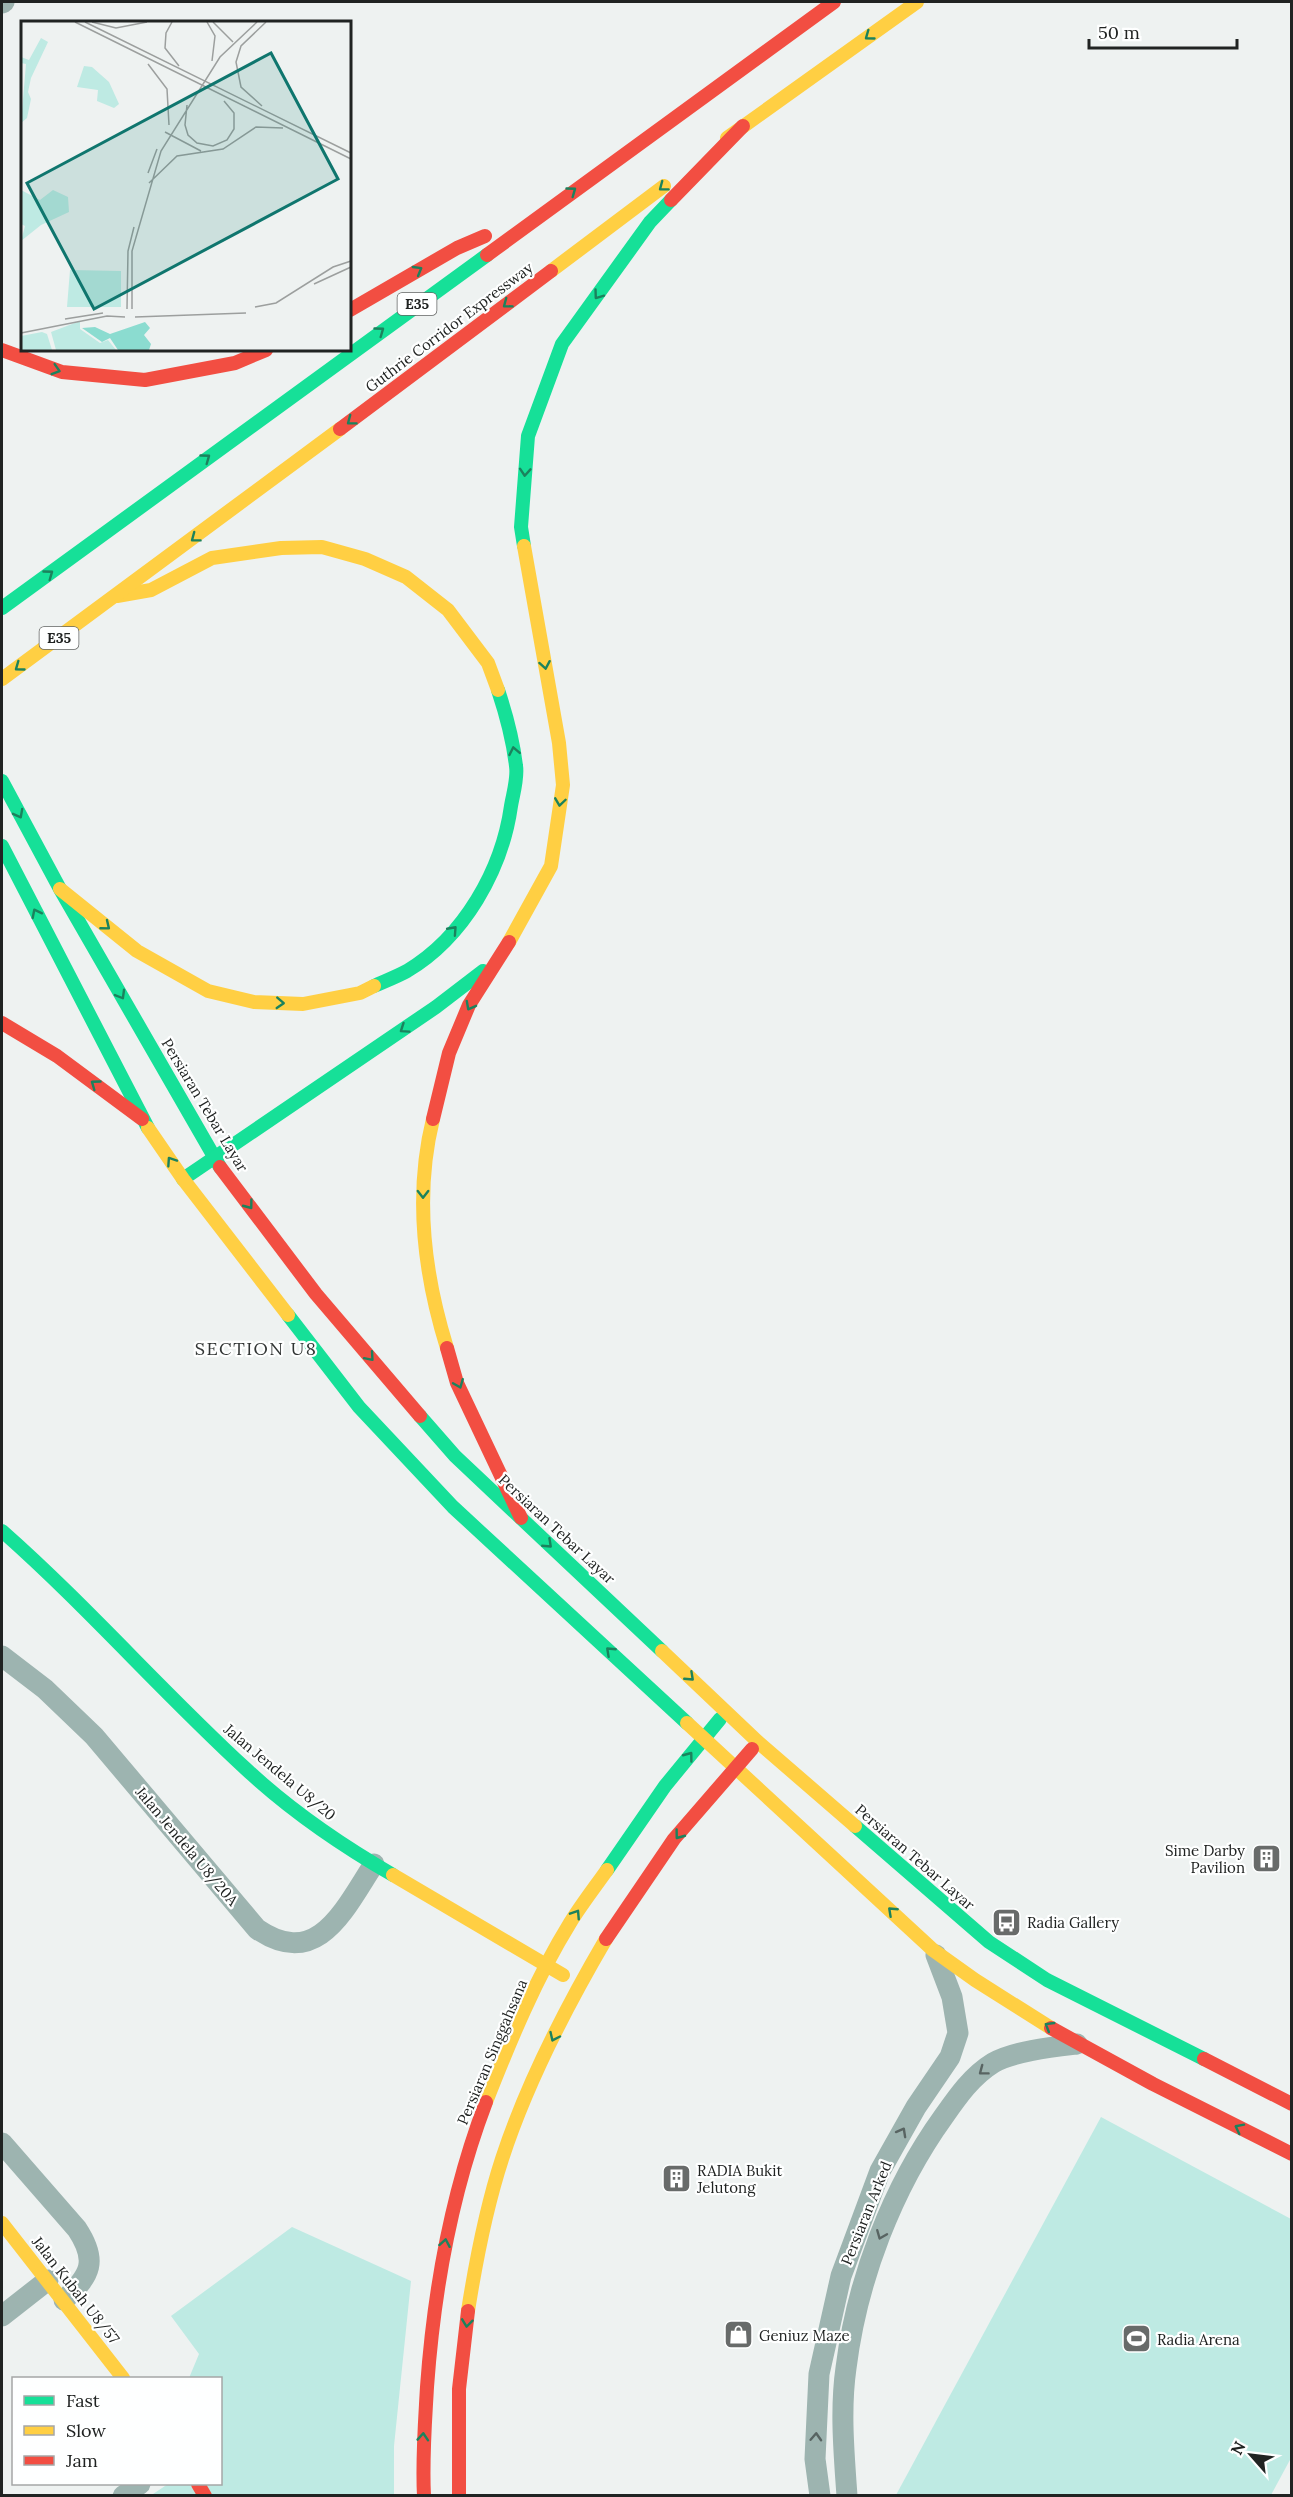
<svg xmlns="http://www.w3.org/2000/svg" width="1293" height="2497" font-family="Lora,serif">
<style>
.green{fill:#beeae3}
.lines{fill:none;stroke-linecap:round;stroke-linejoin:round}
.street{stroke:#9db4b0;stroke-width:21}
.fast{stroke:#16e098;stroke-width:14}
.slow{stroke:#ffcf43;stroke-width:14}
.jam{stroke:#f24e42;stroke-width:14}
.oneway{stroke:#1b825d}
.oneway2{stroke:#586462}
.labels{text-anchor:middle;dominant-baseline:central;stroke-width:4.5;stroke-linejoin:round;paint-order:stroke}
.shield{fill:#feffff;stroke:#636564;stroke-width:1.5}
.shield-label{font-size:14px;font-weight:bold;fill:#202322}
.street-label{font-size:15px;fill:#202322;stroke:#feffff}
.poi-label{font-size:15px;fill:#202322;stroke:#feffff;text-anchor:start}
.quarter-label{font-size:18px;letter-spacing:1.5px;fill:#313534;stroke:#feffff}
.inset-road{fill:none;stroke:#9c9f9e;stroke-width:1.5}
.view{fill:#0f766e;fill-opacity:0.15;stroke:#0f766e;stroke-width:3}
.inset-edge{fill:none;stroke:#202322;stroke-width:3}
</style>
<rect width="100%" height="100%" fill="#eef2f1"/>
<!-- green -->
<g class="green">
<polygon points="1101,2117 1291,2219 1291,2458 1271,2495 896,2495"/>
<polygon points="292,2227 411,2281 394,2446 394,2495 150,2496 168,2484 220,2484 220,2378 189,2378 199,2354 171,2316"/>
</g>
<g class="lines">
<!-- street -->
<g class="street">
<polyline points="2,3 4,2"/>
<path d="M2,1656l43,33 49,47 163,193c61,42 88,-21 117,-65"/>
<path d="M2,2143l75,86c21,32 14,46 -13,71"/>
<polyline points="2,2316 48,2280"/>
<polyline points="123,2496 140,2484"/>
<polyline points="820,2496 815,2459 819,2374 841,2276 880,2171 916,2107 950,2057 958,2033 952,1997 936,1955"/>
<path d="M847,2496c-3,-43 -7,-86 -1,-128 11,-88 46,-180 98,-252 14,-20 28,-40 49,-53 22,-12 59,-16 84,-19"/>
</g>
<!-- fast -->
<g class="fast">
<polyline points="524,546 521,527 528,436 562,344 650,222 671,200"/>
<polyline points="2,608 487,255"/>
<polyline points="2,781 60,889 220,1167"/>
<polyline points="2,846 148,1128"/>
<path d="M374,986c11,-5 22,-9 33,-15 57,-34 95,-101 104,-165 2,-12 7,-28 5,-40 -3,-26 -10,-52 -18,-76"/>
<polyline points="183,1179 436,1007 483,971"/>
<polyline points="288,1315 359,1407 453,1507 687,1723"/>
<polyline points="420,1416 455,1456 662,1651"/>
<path d="M2,1531c85,75 160,161 244,238 44,41 95,76 147,106"/>
<polyline points="855,1826 989,1942 1047,1980 1204,2059"/>
<polyline points="607,1870 665,1786 720,1719"/>
</g>
<!-- slow -->
<g class="slow">
<polyline points="727,138 917,2"/>
<polyline points="551,271 664,186"/>
<polyline points="117,596 151,590 212,558 281,548 322,547 365,559 406,577 448,610 488,663 498,690"/>
<polyline points="2,679 340,429"/>
<polyline points="60,889 137,951 208,991 254,1002 303,1004 360,993 374,986"/>
<polyline points="509,942 551,866 563,785 559,743 524,546"/>
<path d="M433,1119c-19,77 -9,155 14,229"/>
<polyline points="148,1128 183,1179 288,1315"/>
<polyline points="662,1651 758,1742 855,1826"/>
<polyline points="687,1723 933,1950 975,1980 1051,2028"/>
<polyline points="393,1875 563,1975"/>
<path d="M486,2102c24,-61 50,-124 84,-179 11,-18 25,-36 37,-53"/>
<polyline points="2,2223 123,2378"/>
<path d="M468,2311c8,-51 18,-103 34,-152 25,-77 63,-150 104,-220"/>
</g>
<!-- jam -->
<g class="jam">
<polyline points="671,200 743,126"/>
<polyline points="487,255 834,2"/>
<polyline points="350,310 457,248 485,236"/>
<polyline points="2,350 62,372 145,380 235,363 266,350"/>
<polyline points="340,429 551,271"/>
<polyline points="2,1023 57,1056 142,1119"/>
<polyline points="433,1119 449,1053 469,1005 509,942"/>
<polyline points="220,1167 316,1294 420,1416"/>
<polyline points="447,1348 457,1383 521,1518"/>
<polyline points="606,1939 674,1839 752,1749"/>
<polyline points="1051,2028 1153,2084 1292,2154"/>
<polyline points="1204,2059 1292,2104"/>
<polyline points="198,2484 205,2496"/>
<path d="M424,2496c-2,-37 1,-73 3,-109 7,-98 24,-193 59,-285"/>
<polyline points="459,2496 459,2389 468,2311"/>
</g>
</g>
<!-- one-way arrows -->
<defs><path id="oneway-chevron" d="M-2-3.5L2.5 0L-2 3.5" fill="none" stroke-width="1.6" stroke-linecap="round" stroke-linejoin="round" transform="scale(1.5)"/></defs>
<g class="oneway">
<use href="#oneway-chevron" transform="translate(869 36) rotate(144)"/>
<use href="#oneway-chevron" transform="translate(663 187) rotate(143)"/>
<use href="#oneway-chevron" transform="translate(572 191) rotate(-36)"/>
<use href="#oneway-chevron" transform="translate(418 270) rotate(-30)"/>
<use href="#oneway-chevron" transform="translate(598 295) rotate(126)"/>
<use href="#oneway-chevron" transform="translate(507 304) rotate(143)"/>
<use href="#oneway-chevron" transform="translate(380 331) rotate(-36)"/>
<use href="#oneway-chevron" transform="translate(56 370) rotate(17)"/>
<use href="#oneway-chevron" transform="translate(351 421) rotate(143)"/>
<use href="#oneway-chevron" transform="translate(206 458) rotate(-36)"/>
<use href="#oneway-chevron" transform="translate(525 472) rotate(94)"/>
<use href="#oneway-chevron" transform="translate(195 538) rotate(143)"/>
<use href="#oneway-chevron" transform="translate(49 574) rotate(-36)"/>
<use href="#oneway-chevron" transform="translate(545 665) rotate(80)"/>
<use href="#oneway-chevron" transform="translate(19 667) rotate(144)"/>
<use href="#oneway-chevron" transform="translate(514 751) rotate(-101)"/>
<use href="#oneway-chevron" transform="translate(560 802) rotate(98)"/>
<use href="#oneway-chevron" transform="translate(19 814) rotate(62)"/>
<use href="#oneway-chevron" transform="translate(36 913) rotate(-117)"/>
<use href="#oneway-chevron" transform="translate(106 926) rotate(39)"/>
<use href="#oneway-chevron" transform="translate(453 930) rotate(-48)"/>
<use href="#oneway-chevron" transform="translate(121 995) rotate(60)"/>
<use href="#oneway-chevron" transform="translate(280 1003) rotate(3)"/>
<use href="#oneway-chevron" transform="translate(470 1006) rotate(118)"/>
<use href="#oneway-chevron" transform="translate(404 1029) rotate(146)"/>
<use href="#oneway-chevron" transform="translate(95 1084) rotate(-144)"/>
<use href="#oneway-chevron" transform="translate(171 1161) rotate(-124)"/>
<use href="#oneway-chevron" transform="translate(423 1194) rotate(90)"/>
<use href="#oneway-chevron" transform="translate(249 1205) rotate(53)"/>
<use href="#oneway-chevron" transform="translate(370 1357) rotate(49)"/>
<use href="#oneway-chevron" transform="translate(459 1384) rotate(68)"/>
<use href="#oneway-chevron" transform="translate(548 1544) rotate(43)"/>
<use href="#oneway-chevron" transform="translate(610 1651) rotate(-137)"/>
<use href="#oneway-chevron" transform="translate(690 1677) rotate(43)"/>
<use href="#oneway-chevron" transform="translate(689 1756) rotate(-53)"/>
<use href="#oneway-chevron" transform="translate(679 1835) rotate(127)"/>
<use href="#oneway-chevron" transform="translate(892 1911) rotate(-137)"/>
<use href="#oneway-chevron" transform="translate(576 1914) rotate(-57)"/>
<use href="#oneway-chevron" transform="translate(1049 2026) rotate(-149)"/>
<use href="#oneway-chevron" transform="translate(554 2037) rotate(115)"/>
<use href="#oneway-chevron" transform="translate(1239 2128) rotate(-153)"/>
<use href="#oneway-chevron" transform="translate(445 2243) rotate(-80)"/>
<use href="#oneway-chevron" transform="translate(467 2323) rotate(97)"/>
<use href="#oneway-chevron" transform="translate(423 2437) rotate(-86)"/>
</g>
<g class="oneway2">
<use href="#oneway-chevron" transform="translate(983 2071) rotate(143)"/>
<use href="#oneway-chevron" transform="translate(902 2132) rotate(-61)"/>
<use href="#oneway-chevron" transform="translate(881 2235) rotate(112)"/>
<use href="#oneway-chevron" transform="translate(816 2437) rotate(-87)"/>
</g>
<!-- icons -->
<defs>
<symbol id="building-square" viewBox="-11 -11 22 22"><rect x="-9" y="-9" width="18" height="18" rx="4" fill="#686b6a" stroke="#feffff"/><path d="M-4-6H4V6H1V3H-1V6H-4ZM-2.5-4.3h1.7v1.8h-1.7ZM.8-4.3h1.7v1.8H.8ZM-2.5-1h1.7V.8h-1.7ZM.8-1h1.7V.8H.8Z" fill="#fff"/></symbol>
<symbol id="bus-square" viewBox="-11 -11 22 22"><rect x="-9" y="-9" width="18" height="18" rx="4" fill="#686b6a" stroke="#feffff"/><path d="M-5-6H5V4H4V6H2V4H-2V6H-4V4H-5ZM-3.5-4V0h7V-4ZM-3.5 1.2v1.5H-2V1.2ZM2 1.2v1.5H3.5V1.2Z" fill="#fff"/></symbol>
<symbol id="shop-square" viewBox="-11 -11 22 22"><rect x="-9" y="-9" width="18" height="18" rx="4" fill="#686b6a" stroke="#feffff"/><path d="M-5-2.5h2.3a2.7 3.5 0 0 1 5.4 0H5L5.5 6h-11ZM-1.5-2.5h3a1.5 2.3 0 0 0-3 0Z" fill="#fff"/></symbol>
<symbol id="stadium-square" viewBox="-11 -11 22 22"><rect x="-9" y="-9" width="18" height="18" rx="4" fill="#686b6a" stroke="#feffff"/><path d="M0-5a6.5 5 0 1 0 0 10a6.5 5 0 1 0 0-10ZM-3.5-1.8h7v3.6h-7Z" fill="#fff"/></symbol>
</defs>
<g fill-rule="evenodd">
<use href="#building-square" x="1250" y="1842" width="33" height="33"/>
<use href="#bus-square" x="990" y="1906" width="33" height="33"/>
<use href="#building-square" x="660" y="2162" width="33" height="33"/>
<use href="#shop-square" x="722" y="2318" width="33" height="33"/>
<use href="#stadium-square" x="1120" y="2322" width="33" height="33"/>
</g>
<g class="labels">
<!-- shield labels -->
<g class="shield">
<rect x="397.5" y="293" width="39" height="22" rx="4.5"/>
<rect x="39.5" y="627" width="39" height="22" rx="4.5"/>
</g>
<g class="shield-label">
<text x="417" y="304">E35</text>
<text x="59" y="638">E35</text>
</g>
<!-- street labels -->
<g class="street-label">
<text transform="translate(449 327) rotate(-37)">Guthrie Corridor Expressway</text>
<text transform="translate(205 1105) rotate(59)">Persiaran Tebar Layar</text>
<text transform="translate(557 1529) rotate(43)">Persiaran Tebar Layar</text>
<text transform="translate(280 1772) rotate(40)">Jalan Jendela U8/20</text>
<text transform="translate(187 1846) rotate(50)">Jalan Jendela U8/20A</text>
<text transform="translate(915 1857) rotate(41)">Persiaran Tebar Layar</text>
<text transform="translate(492 2052) rotate(-67)">Persiaran Singgahsana</text>
<text transform="translate(866 2213) rotate(-68)">Persiaran Arked</text>
<text transform="translate(76 2290) rotate(52)">Jalan Kubah U8/57</text>
</g>
<!-- poi labels -->
<g class="poi-label">
<text x="1245" y="1850" text-anchor="end">Sime Darby<tspan x="1245" dy="17">Pavilion</tspan></text>
<text x="1027" y="1922">Radia Gallery</text>
<text x="697" y="2170">RADIA Bukit<tspan x="697" dy="17">Jelutong</tspan></text>
<text x="759" y="2335">Geniuz Maze</text>
<text x="1157" y="2339">Radia Arena</text>
</g>
<!-- quarter labels -->
<g class="quarter-label">
<text x="256" y="1348">SECTION U8</text>
</g>
</g>
<!-- overview -->
<g transform="translate(21 21)">
<rect width="330" height="330" fill="#eef2f1"/>
<path d="M20,17l7,4 -17,36 -3,14 3,7 -4,19 -6,5 5,-59 -5,-1v-6l8,3zM63,45l8,1 17,15 10,22 -5,4 -17,-7 1,-11 -21,-3zM0,169l19,10 13,-10 15,7 1,15 -28,13 -20,16 4,-15 -4,-2zM49,249l51,1v36h-54zM59,300v8l20,14 8,-3 8,10h-60l-5,-18zM21,311l5,2 5,16h-31v-14z" fill="#beeae3"/>
<path d="M124,301l5,6 -6,7 7,9 -2,6h-31l-8,-12 -8,4 -20,-14 13,-1 15,7z" fill="#8bdcd0"/>
<path class="inset-road" d="M54,1l276,137M64,1l266,131M71,1l24,6 31,-6M151,1l-6,11 -1,15 14,18M186,1l8,14 -3,25M192,1l20,20M127,43l19,25 2,36M166,84l-2,20 3,10 9,8 16,3 14,-6 7,-11v-16l-10,-12M241,85l-21,-19 -5,-25 5,-16 25,-24M144,111l36,19M127,152l9,-24M128,162l28,-27 46,-7 33,-22 27,1M293,263l37,-17M234,286l21,-4 57,-36 18,-6M106,288l1,-58 6,-24M111,288v-58l29,-100 59,-94 37,-35M114,296l111,-4M44,298l38,-6M0,312l86,-17 18,1"/>
<path class="view" d="M250,32l67,126 -244,130 -67,-126z"/>
<rect width="330" height="330" class="inset-edge"/>
</g>
<!-- border -->
<rect width="1293" height="2497" fill="none" stroke="#202322" stroke-width="6"/>
<!-- legend -->
<rect x="12" y="2377" width="210" height="108" fill="#feffff" stroke="#a5a7a7" stroke-width="1.5"/>
<rect x="24" y="2396" width="30" height="9" fill="#16e098" stroke="#a5a7a7" stroke-width="1.5"/>
<text x="66" y="2407" font-size="18" fill="#202322">Fast</text>
<rect x="24" y="2426" width="30" height="9" fill="#ffcf43" stroke="#a5a7a7" stroke-width="1.5"/>
<text x="66" y="2437" font-size="18" fill="#202322">Slow</text>
<rect x="24" y="2456" width="30" height="9" fill="#f24e42" stroke="#a5a7a7" stroke-width="1.5"/>
<text x="66" y="2467" font-size="18" fill="#202322">Jam</text>
<!-- north arrow -->
<g transform="translate(1251 2455) rotate(298)" stroke="#feffff" stroke-width="4.5" paint-order="stroke">
<path d="M0-4.5L10 22L0 15L-10 22Z" fill="#202322"/>
<text y="-9" font-size="16" font-weight="bold" text-anchor="middle" fill="#202322">N</text>
</g>
<!-- scale -->
<path d="M1089 39v9h148v-9" fill="none" stroke="#202322" stroke-width="3"/>
<text x="1098" y="39" font-size="18" fill="#202322" stroke="#feffff" stroke-width="4.5" paint-order="stroke">50 m</text>
</svg>
